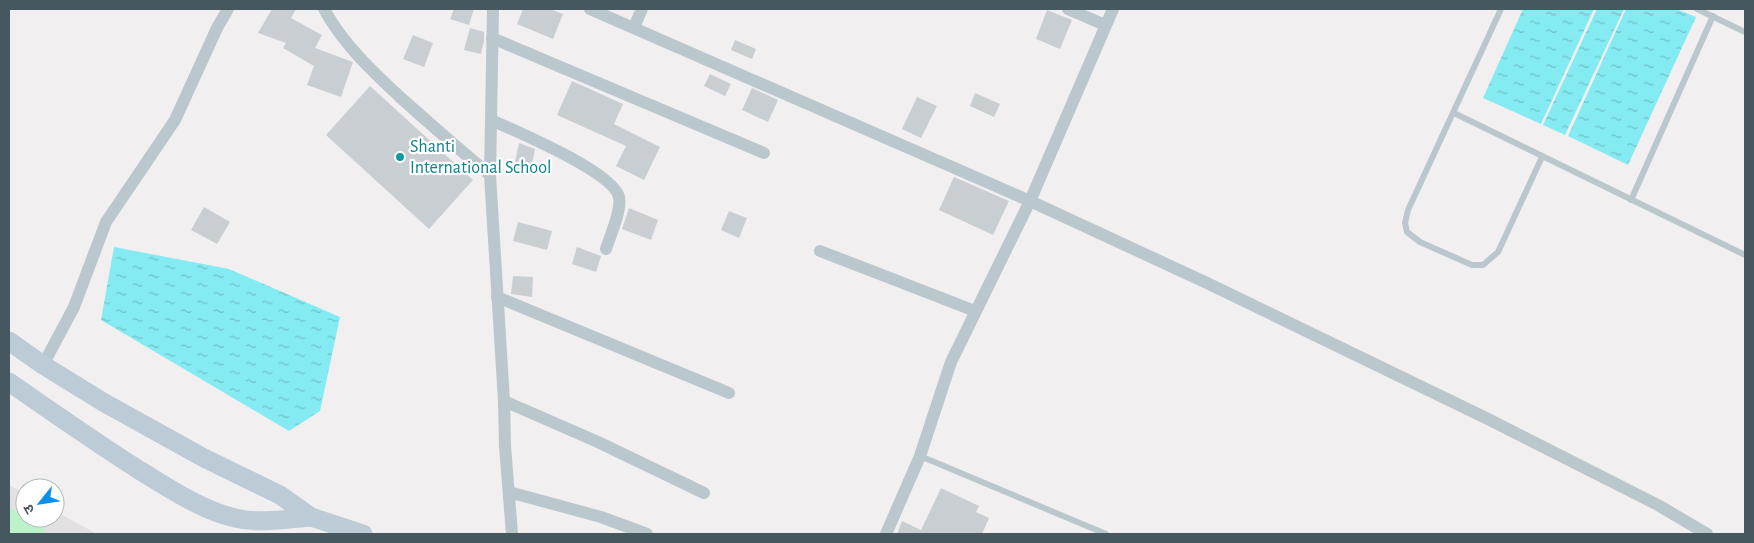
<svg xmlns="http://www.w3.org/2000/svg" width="1754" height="543" font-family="'Alegreya Sans','Noto Sans Devanagari',sans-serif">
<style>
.education{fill:#e3e0e2}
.garden{fill:#bbf2c9}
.water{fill:url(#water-ripples)}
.building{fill:#c9ced3}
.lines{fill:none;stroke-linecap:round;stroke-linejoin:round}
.lane{stroke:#bac7cd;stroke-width:6}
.street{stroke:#bac7cd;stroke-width:12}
.secondary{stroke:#bccbd5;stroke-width:19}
.culture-dot{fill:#0f9aa8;stroke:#fff;stroke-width:2}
.labels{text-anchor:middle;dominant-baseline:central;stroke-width:4.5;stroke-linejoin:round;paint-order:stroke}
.culture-label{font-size:18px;fill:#0d838f;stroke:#fff;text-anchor:start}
</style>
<defs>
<pattern id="water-ripples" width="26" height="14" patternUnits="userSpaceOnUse" patternTransform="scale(1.25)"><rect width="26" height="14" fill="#85ebf2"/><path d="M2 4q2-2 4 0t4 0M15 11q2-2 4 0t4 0" fill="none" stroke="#6fc1c7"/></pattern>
</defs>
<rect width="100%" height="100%" fill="#f2eff0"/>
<!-- education -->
<polygon class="education" points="9,485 25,494 25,518 55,518 55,511 97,534 9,534"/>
<!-- garden -->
<polygon class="garden" points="9,507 25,515 25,518 32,518 43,523 45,534 9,534"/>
<!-- water -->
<g class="water">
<polygon points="1523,9 1594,9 1541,124 1483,98"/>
<polygon points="1597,9 1624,9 1565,135 1543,125"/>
<polygon points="1626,9 1676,9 1696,17 1628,165 1568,136"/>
<polygon points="114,247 229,269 340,317 320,411 289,431 101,320"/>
</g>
<!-- building -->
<g class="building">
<polygon points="272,9 296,9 291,18 322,35 315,48 353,62 341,97 307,85 314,66 283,48 286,43 258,33"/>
<polygon points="454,9 474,9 469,25 450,19"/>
<polygon points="523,9 550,9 563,14 553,39 517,24"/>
<polygon points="1047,10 1072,20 1060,49 1036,39"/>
<polygon points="470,28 484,32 484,41 481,54 464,50"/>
<polygon points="413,35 433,43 424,67 403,59"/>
<polygon points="735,40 756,49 752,59 731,50"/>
<polygon points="710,74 731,84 725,96 704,86"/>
<polygon points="572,81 623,104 614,124 660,147 644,180 616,166 626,146 557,115"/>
<polygon points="370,86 473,180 429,229 326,135"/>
<polygon points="752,88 778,100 768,122 742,110"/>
<polygon points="975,93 1000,104 994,117 970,106"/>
<polygon points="917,97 937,106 921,138 902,129"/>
<polygon points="519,143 535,149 530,175 513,171"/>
<polygon points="954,177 1009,201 993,235 939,210"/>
<polygon points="204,207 230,222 217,244 191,230"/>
<polygon points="629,208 658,220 651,240 622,229"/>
<polygon points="729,211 747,218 739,238 721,230"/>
<polygon points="518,222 552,231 547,250 513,241"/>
<polygon points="577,247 601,256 596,272 572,264"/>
<polygon points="513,276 533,277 532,297 511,294"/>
<polygon points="941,488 979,506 976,512 989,518 982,534 897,534 902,521 921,530"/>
</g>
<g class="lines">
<!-- lane -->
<g class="lane">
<polyline points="1501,9 1408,210 1405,223 1407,232 1420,242 1472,265 1483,265 1498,252 1542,157"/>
<polyline points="1697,9 1745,32"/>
<polyline points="1454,113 1745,255"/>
<polyline points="1631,200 1713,16"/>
<polyline points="920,456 1106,534"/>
</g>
<!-- street -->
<g class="street">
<path d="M324,9c19,35 48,62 77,89 29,26 59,52 89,77"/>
<polyline points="493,9 490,175 504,401 505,446 512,534"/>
<polyline points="590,9 1030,201 1207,283 1486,418 1658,505 1707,534"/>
<polyline points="1068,9 1105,25"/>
<polyline points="634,27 642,9"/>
<polyline points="492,38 764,153"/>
<path d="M491,120c25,11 122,52 128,77 3,13 -9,39 -13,52"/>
<polyline points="820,251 975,311"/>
<polyline points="497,297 729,393"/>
<polyline points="43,365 74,307 106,222 175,120 217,28 228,9"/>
<polyline points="504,401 598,442 704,493"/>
<polyline points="509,492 601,517 647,534"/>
<polyline points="886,534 920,456 951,362 1030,201 1113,9"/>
</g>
<!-- secondary -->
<g class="secondary">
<polyline points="9,341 43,365 103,402 204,458 280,495 311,517 363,534"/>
<path d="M9,382c43,30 86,60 130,88 30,18 62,40 96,48 24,6 52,1 76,-1"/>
</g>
</g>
<!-- markers -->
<circle class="culture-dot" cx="400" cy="157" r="5"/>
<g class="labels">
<!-- culture labels -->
<g class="culture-label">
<text x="410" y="147">Shanti<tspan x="410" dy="21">International School</tspan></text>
</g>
</g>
<!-- border -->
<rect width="1754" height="543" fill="none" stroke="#46575f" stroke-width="20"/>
<!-- north arrow -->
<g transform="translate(40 503) rotate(240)"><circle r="24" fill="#ffffff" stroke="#b5bcbf"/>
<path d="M0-4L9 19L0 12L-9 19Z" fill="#0c90f0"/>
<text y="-8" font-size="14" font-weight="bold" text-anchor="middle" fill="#46575f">उ</text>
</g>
</svg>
